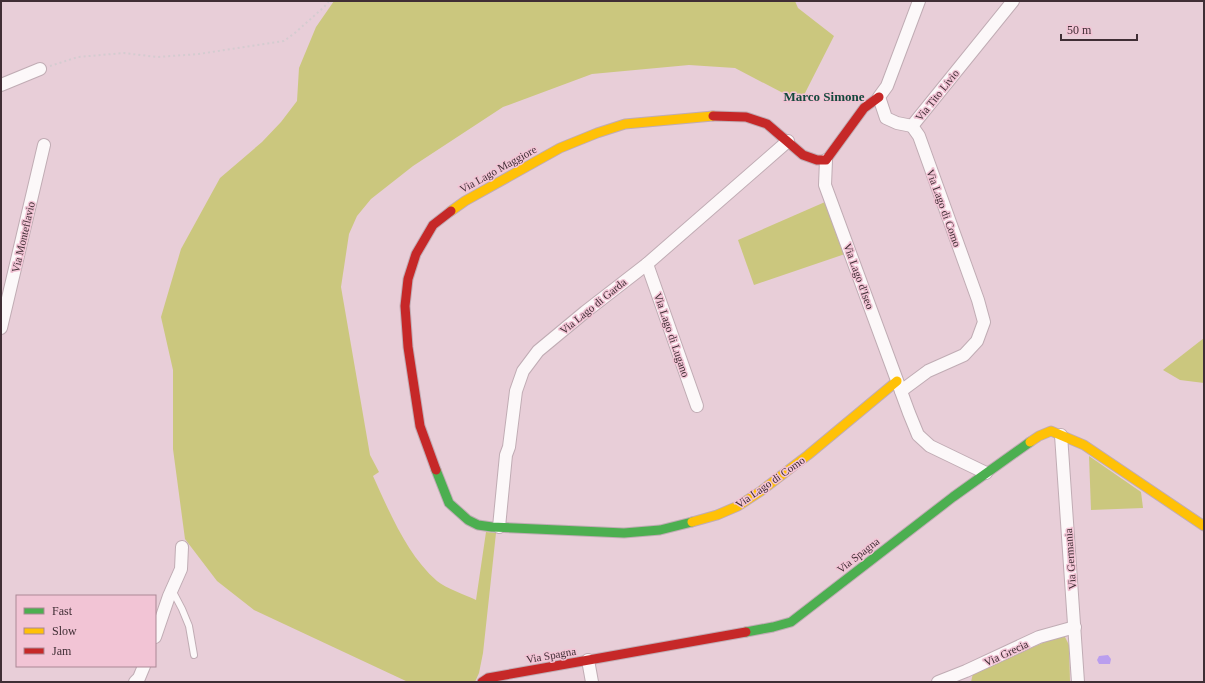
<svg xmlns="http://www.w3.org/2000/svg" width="1205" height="683" font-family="'Times New Roman',serif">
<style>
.green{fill:#cbc77e}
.water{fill:#ba9eee}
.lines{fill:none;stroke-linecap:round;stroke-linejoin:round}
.lane-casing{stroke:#c0acb4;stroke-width:8}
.street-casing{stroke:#c0acb4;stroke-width:14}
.fast-casing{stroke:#c0acb4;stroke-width:11}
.slow-casing{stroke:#c0acb4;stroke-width:11}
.jam-casing{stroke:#c0acb4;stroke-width:11}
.path{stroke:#d4ccd0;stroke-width:2;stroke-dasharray:2 3;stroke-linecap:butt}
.lane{stroke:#fcf8f9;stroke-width:6}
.street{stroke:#fcf8f9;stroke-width:12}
.fast{stroke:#4caf50;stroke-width:9}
.slow{stroke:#ffc107;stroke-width:9}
.jam{stroke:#c62828;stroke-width:9}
.labels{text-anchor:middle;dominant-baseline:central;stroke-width:3;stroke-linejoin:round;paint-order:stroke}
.street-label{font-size:11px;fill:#402e35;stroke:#f2c4d5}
.quarter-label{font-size:13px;font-weight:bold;fill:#13493d;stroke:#f2c4d5}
</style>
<rect width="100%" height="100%" fill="#e8ced8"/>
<!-- green -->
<g class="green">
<path d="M334,1h461l3,7 36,28 -30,59 -2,8 -67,-35 -46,-3 -97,9 -89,33 -90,59 -42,33 -14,17 -8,18 -8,53 29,168 9,17 -6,4c16,35 34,79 64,105 8,7 29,14 39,19l10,-68 10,1 -13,120 -4,20 -4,9h-67l-154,-72 -37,-29 -32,-42 -12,-90v-79l-12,-53 20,-68 39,-71 42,-36 19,-20 16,-21 2,-33 17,-41z"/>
<polygon points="825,202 845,254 754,285 738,240"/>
<polygon points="1204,338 1204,383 1180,380 1163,370"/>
<polygon points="1089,456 1141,492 1143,508 1091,510"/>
<polygon points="1061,635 1065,637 1069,645 1070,682 971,682 973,673"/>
</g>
<!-- water -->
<polygon class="water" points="1108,655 1111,659 1110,664 1099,664 1097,660 1099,656"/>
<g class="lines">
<defs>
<polyline id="lane" points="172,590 182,609 189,626 194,655"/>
<g id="street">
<polyline points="1,85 40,69"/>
<polyline points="912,126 1013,1"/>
<polyline points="912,126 897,123 886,118 879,97 887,86 919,1"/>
<polyline points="826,160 825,185 909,413 918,435 930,446 986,473"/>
<polyline points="647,264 697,406"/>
<polyline points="1,328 44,145"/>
<polyline points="901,391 928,371 964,355 977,341 984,322 978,300 919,136 912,126"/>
<polyline points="1061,435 1078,682"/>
<polyline points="499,527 506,455 509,447 516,391 523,371 538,351 585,312 647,264 788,141"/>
<polyline points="155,637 169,596 181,569 182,547"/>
<polyline points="588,660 592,682"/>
<polyline points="135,682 139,678 144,666"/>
<polyline points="938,682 966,671 1039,637 1075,627"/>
</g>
<g id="fast">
<polyline points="436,470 449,503 468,520 478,525 492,527 624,533 660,530 692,522"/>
<polyline points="746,632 773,627 791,622 953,497 1030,442"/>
</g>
<g id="slow">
<polyline points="451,211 465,201 560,148 597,133 625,124 713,116"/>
<polyline points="1030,442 1039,436 1051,431 1084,445 1204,526"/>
<polyline points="692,522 717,515 738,506 761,491 808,455 897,381"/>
</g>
<g id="jam">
<polyline points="713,116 746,117 767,124 803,155 817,160 826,160 864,108 879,97"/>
<polyline points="436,470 420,426 408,347 405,306 408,279 416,254 433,225 451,211"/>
<polyline points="482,682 488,678 746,632"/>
</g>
</defs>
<!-- lane casing -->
<use href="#lane" class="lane-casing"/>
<!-- street casing -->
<use href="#street" class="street-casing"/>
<!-- fast casing -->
<use href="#fast" class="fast-casing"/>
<!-- slow casing -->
<use href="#slow" class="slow-casing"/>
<!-- jam casing -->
<use href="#jam" class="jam-casing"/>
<!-- path -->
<polyline class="path" points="50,66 78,57 124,53 157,57 199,54 284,41 296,32 324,7 329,1"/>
<!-- lane -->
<use href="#lane" class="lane"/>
<!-- street -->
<use href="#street" class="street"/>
<!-- fast -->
<use href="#fast" class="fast"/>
<!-- slow -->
<use href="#slow" class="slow"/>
<!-- jam -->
<use href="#jam" class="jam"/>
</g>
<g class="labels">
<!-- street labels -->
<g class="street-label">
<text transform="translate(937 95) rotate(-51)">Via Tito Livio</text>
<text transform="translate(498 169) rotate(-29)">Via Lago Maggiore</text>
<text transform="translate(944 208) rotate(70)">Via Lago di Como</text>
<text transform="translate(23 237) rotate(-77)">Via Monteflavio</text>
<text transform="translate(859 276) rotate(70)">Via Lago d'Iseo</text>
<text transform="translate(593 306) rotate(-39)">Via Lago di Garda</text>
<text transform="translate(672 335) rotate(71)">Via Lago di Lugano</text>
<text transform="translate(770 482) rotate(-35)">Via Lago di Como</text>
<text transform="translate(858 555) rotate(-38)">Via Spagna</text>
<text transform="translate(1070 559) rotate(-94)">Via Germania</text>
<text transform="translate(1006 653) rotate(-25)">Via Grecia</text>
<text transform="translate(551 655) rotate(-10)">Via Spagna</text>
</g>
<!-- quarter labels -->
<g class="quarter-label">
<text x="824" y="96">Marco Simone</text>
</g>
</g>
<!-- border -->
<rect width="1205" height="683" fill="none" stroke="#402e35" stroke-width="4"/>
<!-- legend -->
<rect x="16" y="595" width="140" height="72" fill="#f2c4d5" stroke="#ab8895"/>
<rect x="24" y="608" width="20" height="6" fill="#4caf50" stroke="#ab8895"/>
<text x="52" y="615" font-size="12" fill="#402e35">Fast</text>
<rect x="24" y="628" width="20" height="6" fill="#ffc107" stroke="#ab8895"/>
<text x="52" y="635" font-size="12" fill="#402e35">Slow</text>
<rect x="24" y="648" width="20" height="6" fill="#c62828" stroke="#ab8895"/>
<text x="52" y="655" font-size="12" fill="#402e35">Jam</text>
<!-- scale -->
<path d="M1061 34v6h76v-6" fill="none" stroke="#402e35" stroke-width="2"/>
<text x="1067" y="34" font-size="12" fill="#402e35" stroke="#f2c4d5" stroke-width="3" paint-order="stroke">50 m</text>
</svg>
